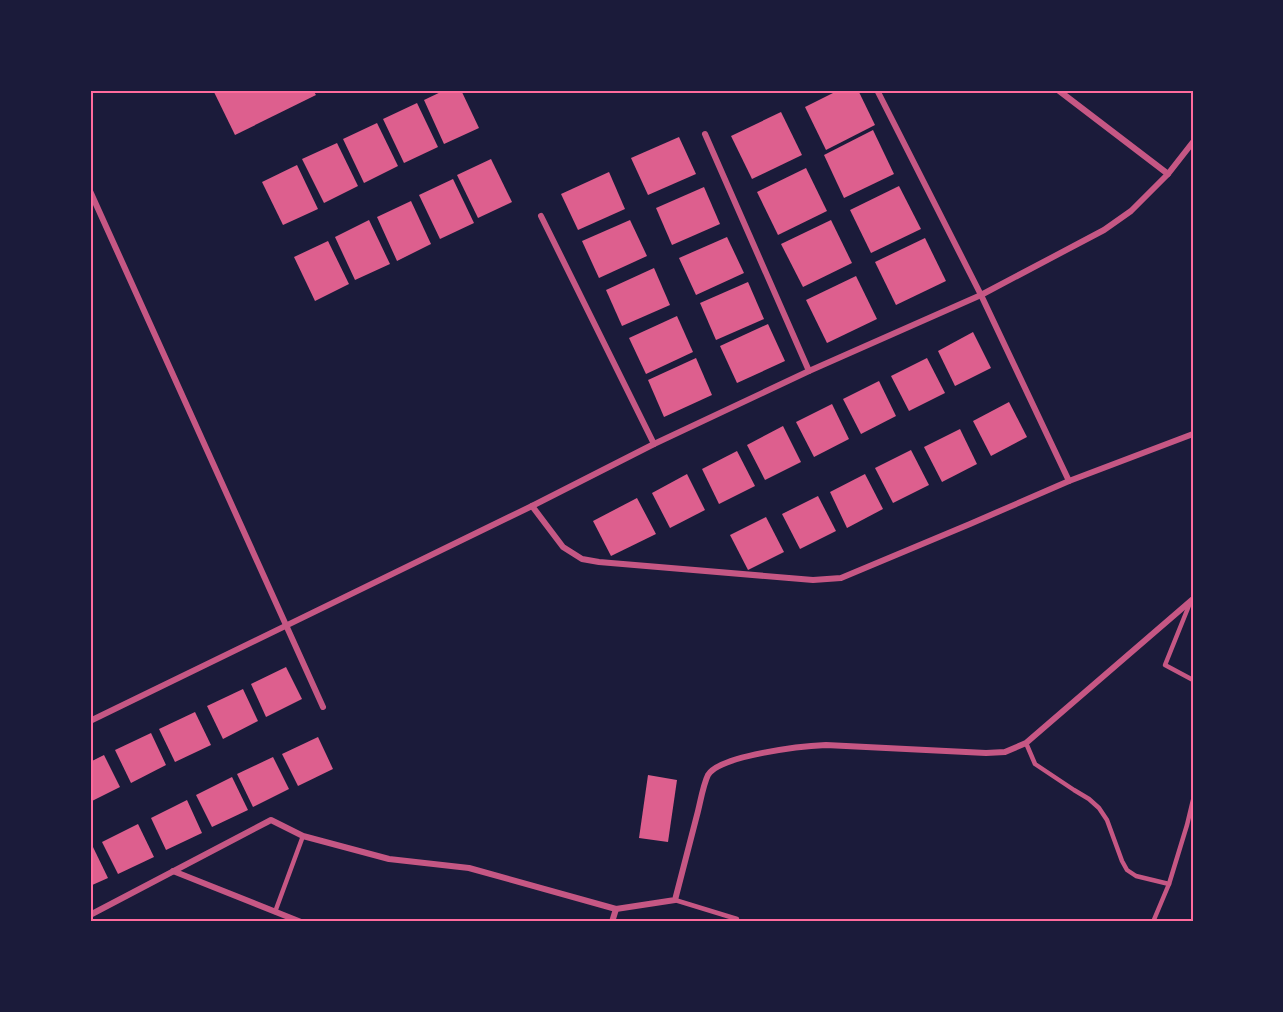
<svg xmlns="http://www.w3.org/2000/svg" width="1283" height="1012" font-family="Barlow,sans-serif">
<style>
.building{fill:#dd5f8e}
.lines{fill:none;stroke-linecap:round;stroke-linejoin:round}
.service{stroke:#c65784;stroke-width:4.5}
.minor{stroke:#c65784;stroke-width:6}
.neatline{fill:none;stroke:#ff6b9d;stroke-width:2}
</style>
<rect width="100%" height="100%" fill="#1b1b3a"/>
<!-- building -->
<g class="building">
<polygon points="213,90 313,90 316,95 235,135"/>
<polygon points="445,90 461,90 479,128 444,144 424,100"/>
<polygon points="839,90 858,90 875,125 826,150 805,107"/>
<polygon points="417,103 438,147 404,163 383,119"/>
<polygon points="781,112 802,155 752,179 731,136"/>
<polygon points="377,123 398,166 364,183 343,139"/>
<polygon points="873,130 894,174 844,198 824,155"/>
<polygon points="679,137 696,174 648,195 631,158"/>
<polygon points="337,143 358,186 324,203 302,159"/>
<polygon points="491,159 512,202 478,218 457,175"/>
<polygon points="297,165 318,209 283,225 262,182"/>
<polygon points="806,168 827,211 778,235 757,192"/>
<polygon points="609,172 625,209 578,230 561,194"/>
<polygon points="453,179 474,223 440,239 419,195"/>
<polygon points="899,186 921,229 871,253 850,210"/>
<polygon points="704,187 720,224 672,245 656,208"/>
<polygon points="411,201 431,244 397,261 377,217"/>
<polygon points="369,220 390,264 355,280 335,237"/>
<polygon points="630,220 647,256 599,278 582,241"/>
<polygon points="831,220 852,263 803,287 781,244"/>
<polygon points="727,237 744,273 696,295 679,258"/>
<polygon points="925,238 946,281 896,305 875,262"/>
<polygon points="328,241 349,284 315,301 294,257"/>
<polygon points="654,268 670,305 622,326 606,290"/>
<polygon points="856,276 877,319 827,343 806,300"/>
<polygon points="748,282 764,319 716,340 700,303"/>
<polygon points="677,316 693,352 646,374 629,338"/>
<polygon points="768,324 785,361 737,383 720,346"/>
<polygon points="973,332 991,368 955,386 938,351"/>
<polygon points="696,358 712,395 664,417 648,380"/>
<polygon points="927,358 945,393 909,411 891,376"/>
<polygon points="879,381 896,416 861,434 843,399"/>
<polygon points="1009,402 1027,437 991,456 973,421"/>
<polygon points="832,404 849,439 814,457 796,422"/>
<polygon points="783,426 801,462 765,480 747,445"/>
<polygon points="960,429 977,464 942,482 924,447"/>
<polygon points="911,450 929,485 893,503 875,468"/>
<polygon points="737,451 755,486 719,504 702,469"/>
<polygon points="687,474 705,510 670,528 652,493"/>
<polygon points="865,474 883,509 847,528 830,492"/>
<polygon points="818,496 836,531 800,549 782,514"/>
<polygon points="637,498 656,534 611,556 593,521"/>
<polygon points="766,517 784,552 748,570 730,535"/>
<polygon points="286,667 302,699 266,717 251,684"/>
<polygon points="243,689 258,721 223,739 207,706"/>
<polygon points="195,712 211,745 175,762 159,729"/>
<polygon points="151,733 166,765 131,783 115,750"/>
<polygon points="318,737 333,769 298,786 282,754"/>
<polygon points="104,755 120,787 90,802 90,762"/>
<polygon points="273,757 289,789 253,807 237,774"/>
<polygon points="648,775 677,780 668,842 639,838"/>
<polygon points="232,777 248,810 212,827 196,795"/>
<polygon points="187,800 202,833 166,850 151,818"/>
<polygon points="138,824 154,857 118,874 102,842"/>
<polygon points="92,845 108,878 90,886 90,846"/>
</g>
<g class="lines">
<!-- service -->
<g class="service">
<polyline points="1190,603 1165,665 1193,680"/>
<polyline points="1026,743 1035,764 1074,790 1089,799 1099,808 1107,820 1122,861 1127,870 1136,876 1169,884"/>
<polyline points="675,900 737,919 737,922"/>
<polyline points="275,912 303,836"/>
<polyline points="1153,922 1169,884 1187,825 1193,800"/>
</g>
<!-- minor -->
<g class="minor">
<polyline points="877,90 981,295 1069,481"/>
<polyline points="1058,90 1168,174"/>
<polyline points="705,134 809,371"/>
<polyline points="90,191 323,707"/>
<polyline points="541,216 654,444"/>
<polyline points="532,506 563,547 582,559 599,562 813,580 841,578 970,524 1069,481 1193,434"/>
<polyline points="90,721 532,506 654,444 809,371 981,295 1104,230 1131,211 1168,174 1193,142"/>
<polyline points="173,871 301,922"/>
<polyline points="90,915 271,820 303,836 389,859 469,868 616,909"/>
<path d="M612,922l4,-13 59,-9c7,-28 15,-57 22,-85 3,-11 6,-30 11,-40 12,-20 95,-29 118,-30l160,8 19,-1 21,-9 167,-144"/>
</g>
</g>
<!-- border -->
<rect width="1283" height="1012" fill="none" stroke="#1b1b3a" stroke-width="183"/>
<rect x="92" y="92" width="1100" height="828" class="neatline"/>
</svg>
